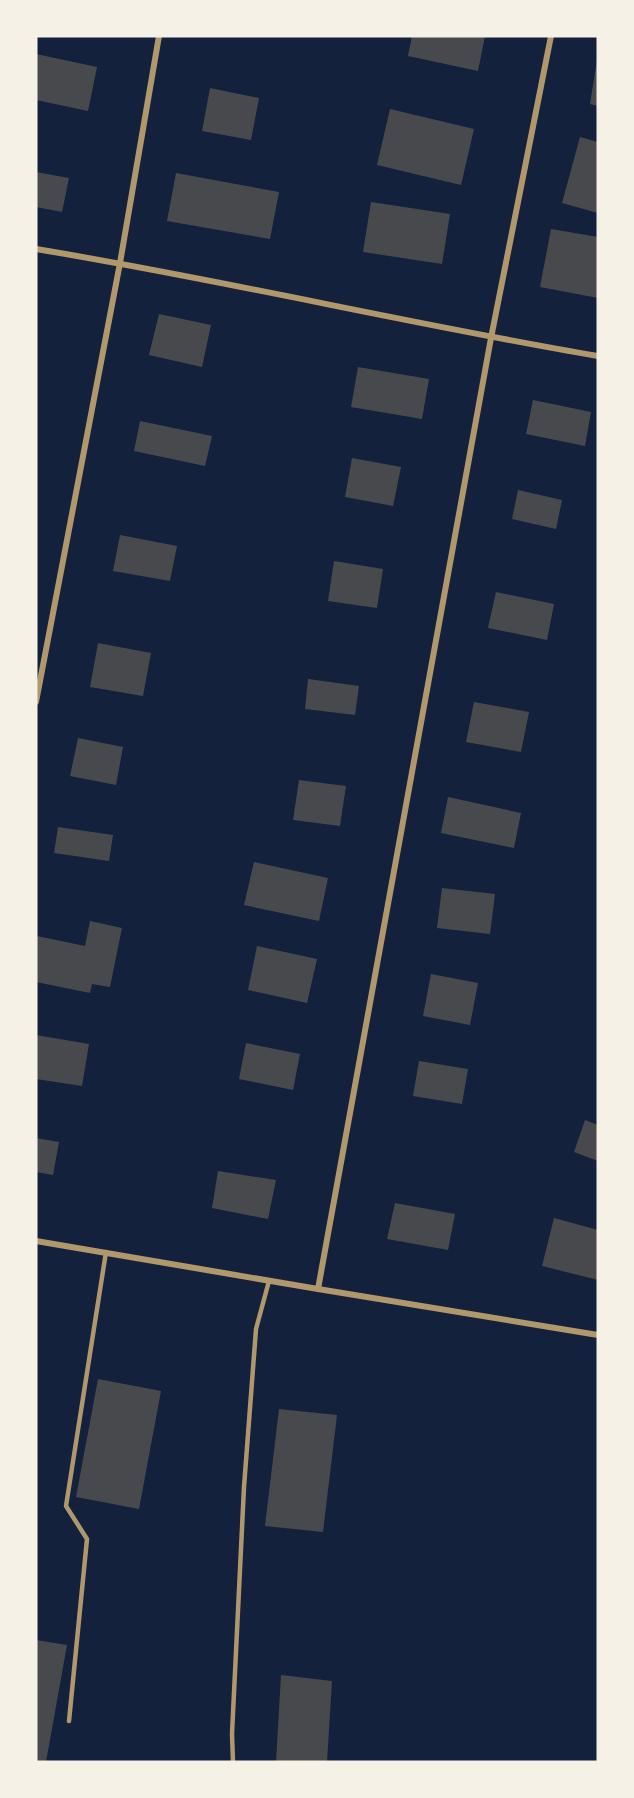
<svg xmlns="http://www.w3.org/2000/svg" width="634" height="1798" font-family="'PT Sans Narrow',sans-serif">
<style>
.building{fill:#48494c}
.lines{fill:none;stroke-linecap:round;stroke-linejoin:round}
.service{stroke:#b1986c;stroke-width:4.5}
.minor{stroke:#b1986c;stroke-width:6}
</style>
<rect width="100%" height="100%" fill="#14213d"/>
<!-- building -->
<g class="building">
<polygon points="412,36 485,36 478,71 408,56"/>
<polygon points="36,54 97,67 88,111 36,100"/>
<polygon points="597,60 598,60 598,106 590,104"/>
<polygon points="210,88 259,98 251,140 202,131"/>
<polygon points="390,109 474,129 461,185 377,165"/>
<polygon points="580,137 598,142 598,213 562,203"/>
<polygon points="36,172 69,178 62,212 36,207"/>
<polygon points="176,173 279,192 270,239 167,221"/>
<polygon points="371,202 450,214 442,264 363,252"/>
<polygon points="551,229 598,237 598,298 540,287"/>
<polygon points="159,314 211,325 202,367 149,355"/>
<polygon points="358,367 429,379 422,419 351,407"/>
<polygon points="533,400 591,412 585,446 526,434"/>
<polygon points="140,421 212,436 205,466 134,451"/>
<polygon points="352,458 401,467 393,506 345,497"/>
<polygon points="518,490 562,500 556,529 512,519"/>
<polygon points="120,535 177,546 170,581 113,571"/>
<polygon points="334,561 383,569 377,608 328,601"/>
<polygon points="496,592 554,604 547,640 488,628"/>
<polygon points="98,643 151,653 143,696 90,687"/>
<polygon points="308,679 359,686 355,715 305,709"/>
<polygon points="474,702 529,712 521,752 466,742"/>
<polygon points="78,738 123,747 116,785 70,776"/>
<polygon points="299,780 346,786 340,826 293,820"/>
<polygon points="448,797 521,813 514,848 441,833"/>
<polygon points="58,827 113,835 109,861 54,853"/>
<polygon points="254,862 328,878 319,921 244,905"/>
<polygon points="442,888 495,894 490,934 437,928"/>
<polygon points="90,921 122,928 110,987 92,984 90,993 36,982 37,936 85,946"/>
<polygon points="257,946 317,959 307,1003 248,990"/>
<polygon points="431,974 478,983 470,1025 423,1016"/>
<polygon points="36,1035 89,1044 82,1086 36,1079"/>
<polygon points="246,1043 300,1054 293,1090 239,1079"/>
<polygon points="419,1061 468,1069 462,1104 413,1096"/>
<polygon points="585,1120 598,1125 598,1161 574,1152"/>
<polygon points="36,1138 59,1142 53,1175 36,1172"/>
<polygon points="218,1171 276,1180 268,1219 212,1208"/>
<polygon points="395,1203 455,1214 448,1250 387,1239"/>
<polygon points="554,1218 598,1230 598,1280 542,1266"/>
<polygon points="98,1379 161,1391 139,1509 76,1497"/>
<polygon points="279,1409 337,1415 323,1532 265,1526"/>
<polygon points="36,1640 67,1645 46,1762 36,1762"/>
<polygon points="281,1675 332,1681 327,1762 276,1762"/>
</g>
<g class="lines">
<!-- service -->
<g class="service">
<polyline points="69,1721 87,1539 66,1506 106,1252"/>
<polyline points="233,1762 232,1734 244,1487 256,1329 269,1281"/>
</g>
<!-- minor -->
<g class="minor">
<path d="M36,249c188,31 374,75 562,107"/>
<polyline points="36,702 120,263 159,36"/>
<polyline points="36,1241 318,1289 598,1335"/>
<polyline points="318,1289 491,338 551,36"/>
</g>
</g>
<!-- border -->
<rect width="634" height="1798" fill="none" stroke="#f6f1e7" stroke-width="75"/>
</svg>
